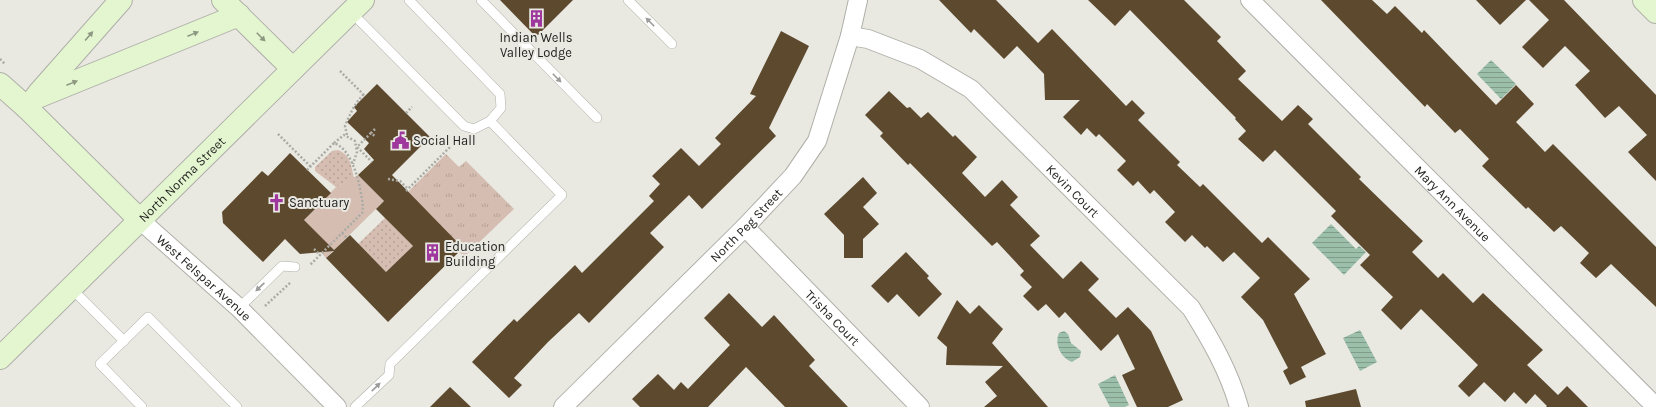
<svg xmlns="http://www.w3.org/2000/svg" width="1656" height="407" font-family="Karla,sans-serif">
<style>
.grass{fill:url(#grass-dots)}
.park{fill:url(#park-tufts)}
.garden{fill:#d5bdb1}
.water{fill:url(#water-rules)}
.building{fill:#5c492e}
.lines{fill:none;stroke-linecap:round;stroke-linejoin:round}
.lane-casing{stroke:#afafa9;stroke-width:10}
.street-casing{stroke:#afafa9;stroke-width:20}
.secondary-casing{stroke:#afafa9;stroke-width:24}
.path{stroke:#ababa6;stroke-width:2.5;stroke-dasharray:2 2;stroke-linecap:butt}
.lane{stroke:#fff;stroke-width:9}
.street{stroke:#fff;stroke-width:18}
.secondary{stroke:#e4f6d0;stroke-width:22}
.oneway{fill:#9c9c9b}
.oneway2{fill:#8d9781}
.labels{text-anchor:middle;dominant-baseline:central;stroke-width:4;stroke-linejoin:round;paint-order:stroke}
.poi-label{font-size:13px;fill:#232321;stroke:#e9e9e2;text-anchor:start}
.street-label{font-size:13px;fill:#232321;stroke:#e9e9e2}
</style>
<defs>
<pattern id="grass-dots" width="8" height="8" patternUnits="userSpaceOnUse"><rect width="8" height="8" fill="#d5bdb1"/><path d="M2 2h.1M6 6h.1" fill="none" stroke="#b7a298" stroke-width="1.8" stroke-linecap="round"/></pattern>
<pattern id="park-tufts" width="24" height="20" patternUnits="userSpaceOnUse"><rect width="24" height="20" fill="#d5bdb1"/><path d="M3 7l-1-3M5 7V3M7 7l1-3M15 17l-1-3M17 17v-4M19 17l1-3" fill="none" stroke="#b7a298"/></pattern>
<pattern id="water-rules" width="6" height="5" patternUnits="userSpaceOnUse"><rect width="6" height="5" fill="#9cbfa9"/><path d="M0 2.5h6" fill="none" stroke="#7f9b89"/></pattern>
</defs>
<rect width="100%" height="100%" fill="#e9e9e2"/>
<!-- grass -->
<g class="grass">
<path d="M338,150c13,5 13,16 16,28l-18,9 -21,-16v-4l17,-16z"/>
<polygon points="385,218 413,246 386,272 358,244"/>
</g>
<!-- park -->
<polygon class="park" points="446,154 459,167 466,161 514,209 464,257 408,192"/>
<!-- garden -->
<polygon class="garden" points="358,175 384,201 326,258 316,247 304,220 336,187"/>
<!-- water -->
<g class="water">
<polygon points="1491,60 1516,84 1501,99 1477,74"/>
<polygon points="1331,224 1356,249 1359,246 1366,252 1344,275 1312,243"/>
<polygon points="1360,330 1377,362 1360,371 1343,338"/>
<path d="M1064,331l4,3 3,9 10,8 -1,6 -8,5c-11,-4 -18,-18 -13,-29z"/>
<polygon points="1115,375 1129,405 1125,407 1110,407 1098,384"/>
</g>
<!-- building -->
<g class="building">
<polygon points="500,0 573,0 536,37"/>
<polygon points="939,0 996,0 1038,43 1052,29 1126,106 1132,100 1145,113 1138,120 1180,162 1177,165 1200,187 1203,184 1262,243 1268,237 1310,279 1294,294 1326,354 1301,367 1306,377 1290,385 1283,371 1288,368 1263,320 1241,297 1260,278 1234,252 1223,262 1207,246 1205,248 1192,235 1185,242 1165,222 1175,212 1154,190 1150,194 1138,181 1133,186 1117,170 1126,161 1099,134 1096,137 1087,128 1081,135 1063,117 1080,100 1045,100 1044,74 1017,46 1004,59 974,29 971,33"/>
<polygon points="1088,0 1184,0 1221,37 1217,41 1246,71 1238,79 1282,121 1298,105 1313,119 1308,124 1361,177 1359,179 1423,241 1412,252 1438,278 1443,273 1473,303 1483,293 1543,350 1527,365 1558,395 1567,386 1588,407 1546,407 1547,406 1535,394 1526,404 1514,392 1505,402 1484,382 1469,397 1458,386 1478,365 1421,309 1401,330 1381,310 1393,297 1360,265 1370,255 1331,216 1336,211 1275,150 1263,162 1238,139 1246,131 1235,119 1236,118 1130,10 1115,26"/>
<polygon points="1321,0 1372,0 1387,14 1395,6 1422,33 1424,30 1496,105 1516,85 1534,104 1516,122 1545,152 1553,144 1656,247 1656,307 1611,264 1596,278 1580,263 1589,253 1561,226 1554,232 1528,207 1526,209 1482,166 1489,159 1460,129 1455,133 1427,104 1425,107"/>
<polygon points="1476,0 1526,0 1500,25"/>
<polygon points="1529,0 1564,0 1656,95 1656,181 1628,152 1647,135 1619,106 1605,118 1575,85 1590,71 1565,46 1543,68 1522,47 1549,20"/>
<polygon points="781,31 809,46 769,128 776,136 702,209 689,195 650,233 664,247 589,323 579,313 548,342 514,378 522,385 509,398 472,362 514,319 517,322 575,265 582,273 654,201 649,196 660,184 652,176 681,148 699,166 721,144 715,138 756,96 750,94"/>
<polygon points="377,84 430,137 392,175 463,248 388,322 326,258 334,251 300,254 285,239 263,262 223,223 222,212 262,171 268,176 290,153 331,193 304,220 334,250 350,235 386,272 413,246 376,209 384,201 358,175 374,160 364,149 369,143 347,122 357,111 354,107"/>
<polygon points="889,91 907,108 910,107 921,118 928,112 953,137 955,135 977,157 962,173 985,197 1002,180 1018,197 1010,205 1040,236 1030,245 1063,279 1081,261 1099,279 1088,290 1116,318 1128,307 1151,331 1183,400 1168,407 1137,407 1122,375 1135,369 1118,334 1101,351 1065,312 1059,318 1046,304 1038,311 1023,296 1032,287 1020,275 1024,271 997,242 992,246 910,163 908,165 880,136 883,133 865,115"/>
<polygon points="863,177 877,193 863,207 879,224 863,239 863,258 844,258 844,235 824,214"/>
<polygon points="906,252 929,276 927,278 942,294 919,317 897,294 888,303 871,286"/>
<polygon points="729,293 762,327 774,315 815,360 809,366 848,407 785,407 746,367 708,407 640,407 632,399 658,374 674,390 681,382 688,389 730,345 704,318"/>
<polygon points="957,300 970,314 979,305 1003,329 992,343 1048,407 984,407 997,396 985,382 1003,366 946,365 947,347 937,338"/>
<polygon points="450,387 471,407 430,407"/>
<polygon points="1356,389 1361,407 1306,407 1305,401"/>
</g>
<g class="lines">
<defs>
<g id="lane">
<polyline points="481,0 597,118"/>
<polyline points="628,0 672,44"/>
<polyline points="351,12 464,126 474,129 490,121 501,108 500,94 409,0"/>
<polyline points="71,288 124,341"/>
<polyline points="239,308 282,266 295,267"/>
<polyline points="142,407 100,364 148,317 237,407"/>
<polyline points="355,407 389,375 390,364 562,195 490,121"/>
</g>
<g id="street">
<path id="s1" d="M1250,0l406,407"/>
<path id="s2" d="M850,36l18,3 52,20 51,30 220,219c20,32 38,63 48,99"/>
<path id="s3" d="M140,220l99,88 98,99"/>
<path id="s4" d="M745,227l175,180"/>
<path id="s5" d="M563,407l182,-180 48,-51 24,-35 33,-105 8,-36"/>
</g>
<g id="secondary">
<polyline points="223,0 293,69"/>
<polyline points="1644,0 1656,12"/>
<polyline points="0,84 27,108 140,220"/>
<polyline points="38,94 121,0"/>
<polyline points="27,108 35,98 239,15"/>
<path id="s6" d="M0,358l363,-358"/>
</g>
</defs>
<!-- lane casing -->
<use href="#lane" class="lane-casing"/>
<!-- street casing -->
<use href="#street" class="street-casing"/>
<!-- secondary casing -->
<use href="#secondary" class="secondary-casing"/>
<!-- path -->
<g class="path">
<polyline points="0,59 5,64"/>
<polyline points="340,71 365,96"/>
<polyline points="406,113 412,107"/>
<polyline points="375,129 371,133 376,137"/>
<polyline points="371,133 357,147 372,162"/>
<polyline points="278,134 311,167"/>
<path d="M347,135l-2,-9c5,-12 10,-23 19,-32"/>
<polyline points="334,143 344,135 355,141 357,152 353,164"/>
<path d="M307,170l27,-27c20,7 27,46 29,64l-1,6 -52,52"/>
<polyline points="388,179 400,181 408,189"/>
<polyline points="406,191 451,146"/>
<polyline points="342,233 347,238"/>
<polyline points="314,249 320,255"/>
<polyline points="265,306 291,282"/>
</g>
<!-- lane -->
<use href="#lane" class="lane"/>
<!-- street -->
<use href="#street" class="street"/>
<!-- secondary -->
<use href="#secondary" class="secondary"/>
</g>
<!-- one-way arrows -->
<defs><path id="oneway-solid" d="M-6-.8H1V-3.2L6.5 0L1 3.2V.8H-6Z"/></defs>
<g class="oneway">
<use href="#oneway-solid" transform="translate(650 22) rotate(-135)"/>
<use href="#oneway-solid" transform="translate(557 78) rotate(45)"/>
<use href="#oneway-solid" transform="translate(260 287) rotate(137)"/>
<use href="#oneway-solid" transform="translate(376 387) rotate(-44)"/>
</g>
<g class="oneway2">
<use href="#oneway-solid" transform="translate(193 34) rotate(-22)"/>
<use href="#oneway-solid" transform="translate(89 36) rotate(-49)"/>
<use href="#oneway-solid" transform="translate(261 37) rotate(45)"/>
<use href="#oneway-solid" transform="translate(72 83) rotate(-22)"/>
</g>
<!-- icons -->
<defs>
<symbol id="building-bare" viewBox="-9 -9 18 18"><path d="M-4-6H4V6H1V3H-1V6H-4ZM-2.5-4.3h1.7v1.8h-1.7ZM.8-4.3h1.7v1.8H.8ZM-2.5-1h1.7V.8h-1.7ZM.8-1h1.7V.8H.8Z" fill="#9e389c" stroke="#e9e9e2" stroke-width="2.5" paint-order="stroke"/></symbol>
<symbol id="civic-bare" viewBox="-9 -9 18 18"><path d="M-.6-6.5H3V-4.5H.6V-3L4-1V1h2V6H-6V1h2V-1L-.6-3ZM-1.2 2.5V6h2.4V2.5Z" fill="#9e389c" stroke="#e9e9e2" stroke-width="2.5" paint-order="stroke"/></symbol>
<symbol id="church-bare" viewBox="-9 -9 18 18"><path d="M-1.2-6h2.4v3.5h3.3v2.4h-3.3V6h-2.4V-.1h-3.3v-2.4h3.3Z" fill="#9e389c" stroke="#e9e9e2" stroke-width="2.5" paint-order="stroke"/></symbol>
</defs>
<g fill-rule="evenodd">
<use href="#building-bare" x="524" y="6" width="25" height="25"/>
<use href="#civic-bare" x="388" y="128" width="25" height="25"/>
<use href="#church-bare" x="264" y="190" width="25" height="25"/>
<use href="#building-bare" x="420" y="240" width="25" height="25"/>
</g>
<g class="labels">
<!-- poi labels -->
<g class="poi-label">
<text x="536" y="37" text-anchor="middle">Indian Wells<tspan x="536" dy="15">Valley Lodge</tspan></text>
<text x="413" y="140">Social Hall</text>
<text x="289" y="202">Sanctuary</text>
<text x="445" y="246">Education<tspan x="445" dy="15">Building</tspan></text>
</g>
<!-- street labels -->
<g class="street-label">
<text stroke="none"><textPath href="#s6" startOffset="255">North Norma Street</textPath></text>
<text stroke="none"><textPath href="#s2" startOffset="277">Kevin Court</textPath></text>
<text stroke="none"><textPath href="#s1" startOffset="287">Mary Ann Avenue</textPath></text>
<text stroke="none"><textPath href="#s5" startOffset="258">North Peg Street</textPath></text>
<text stroke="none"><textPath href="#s3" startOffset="86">West Felspar Avenue</textPath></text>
<text stroke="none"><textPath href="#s4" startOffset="126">Trisha Court</textPath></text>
</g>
</g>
</svg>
